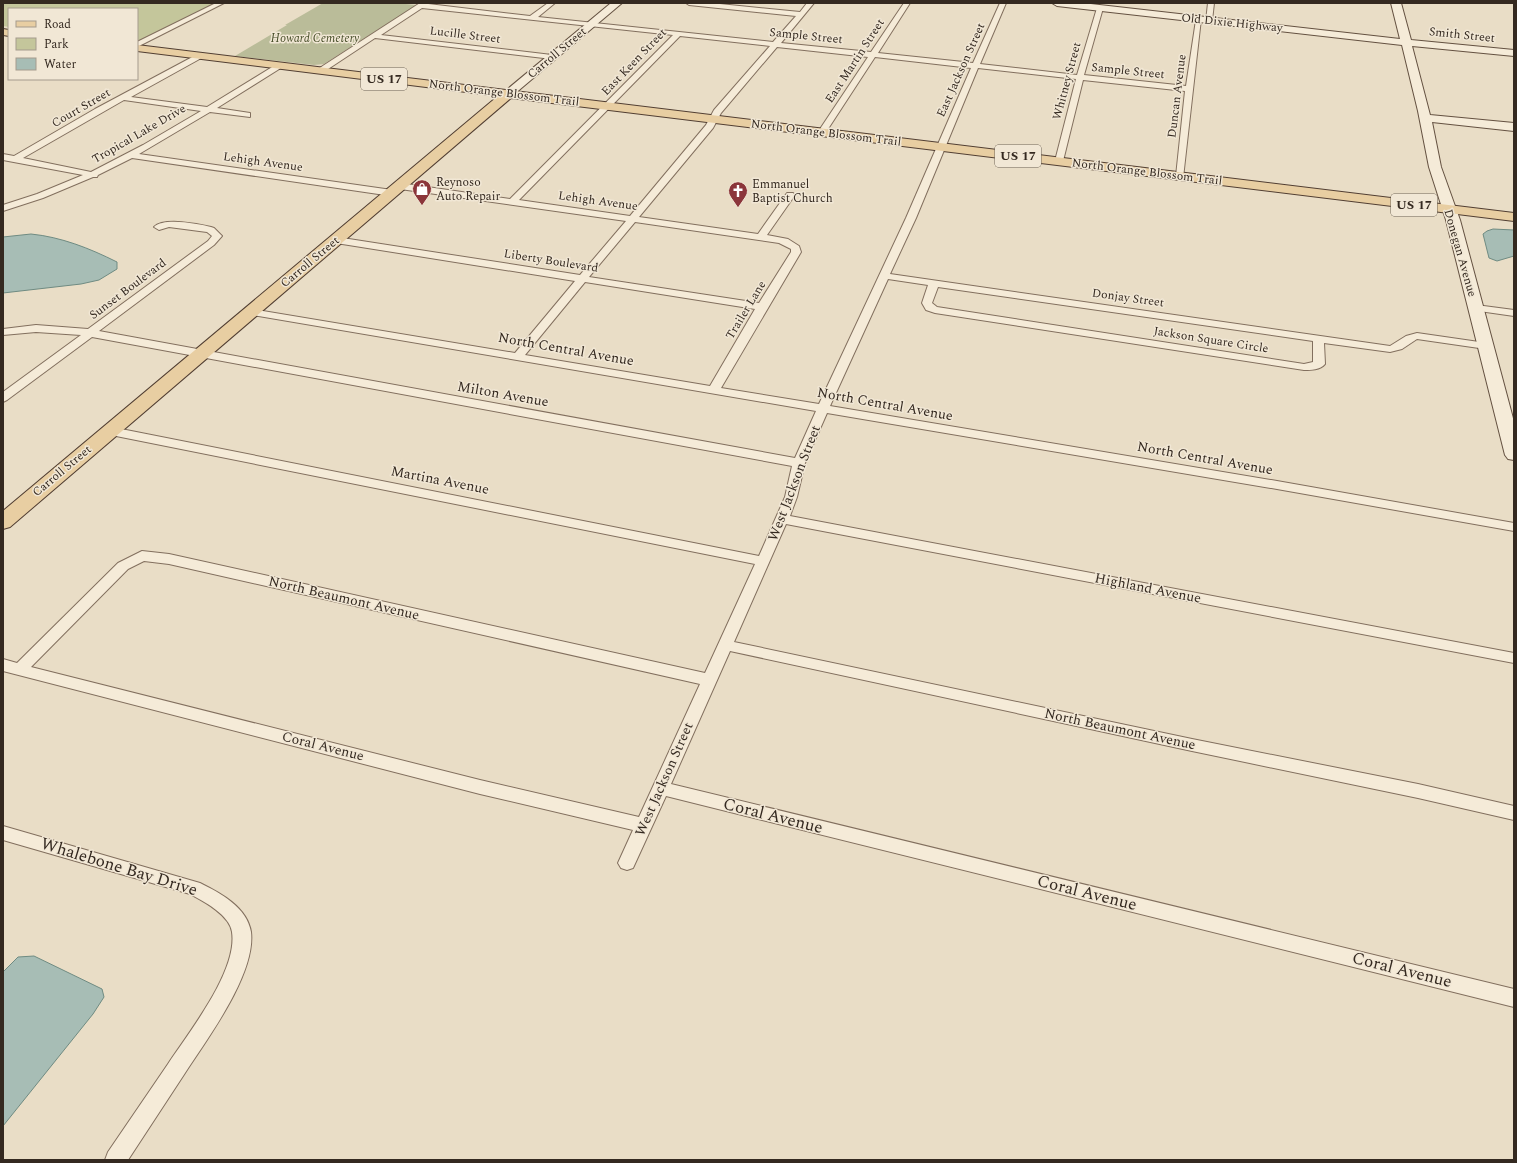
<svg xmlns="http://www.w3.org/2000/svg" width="1517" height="1163" font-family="Spectral,serif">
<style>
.green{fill:#c4c69b}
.cemetery{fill:#babc99}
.water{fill:#a7bdb5;stroke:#6f8b82}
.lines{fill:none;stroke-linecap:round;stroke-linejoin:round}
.street-casing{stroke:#826f5e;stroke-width:2}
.secondary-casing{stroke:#645141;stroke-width:2}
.primary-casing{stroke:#513e32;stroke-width:2}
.street{fill:#f5ebd8;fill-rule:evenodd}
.secondary{fill:#f5ebd8;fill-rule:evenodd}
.primary{fill:#e8cea2;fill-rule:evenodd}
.labels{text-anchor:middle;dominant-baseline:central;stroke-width:3;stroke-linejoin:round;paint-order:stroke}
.far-street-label{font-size:12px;fill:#342920;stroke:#f1e7d5}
.far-park-label{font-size:12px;font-style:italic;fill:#474e29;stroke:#f1e7d5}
.far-poi-label{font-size:12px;fill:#342920;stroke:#f1e7d5;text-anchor:start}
.shield{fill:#f1e7d5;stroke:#6d6256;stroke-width:1}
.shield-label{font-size:13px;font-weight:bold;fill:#342920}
.street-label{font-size:14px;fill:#342920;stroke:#f1e7d5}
.near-street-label{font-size:17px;fill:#342920;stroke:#f1e7d5}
</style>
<rect width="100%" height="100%" fill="#e9ddc6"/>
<!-- green -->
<polygon class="green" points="3,3 218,3 137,42 137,9 9,9 9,27 3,26"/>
<!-- cemetery -->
<polygon class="cemetery" points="323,3 395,3 417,5 324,64 314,65 235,56 287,25 285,25"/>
<!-- water -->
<g class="water">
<polygon points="1493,229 1514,230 1514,256 1497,261 1489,258 1483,234 1487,231"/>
<path d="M31,234c30,3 58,14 86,28v7l-18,11 -18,4 -78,9v-56z"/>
<polygon points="34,956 102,989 104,997 93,1014 3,1126 3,972 18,957"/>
</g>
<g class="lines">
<defs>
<g id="street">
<polygon points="216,3 224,3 137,47 137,42"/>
<path d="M420,3l110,13 18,-13h7l-17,14 235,25 23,-26 -107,-11 -3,-2h24l90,9 7,-9h7l-33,40 90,9 33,-49h6l-32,50 95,10 27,-60h6l-26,61 97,11 20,-67 3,-2 3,2 -19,67 102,11 10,-66 5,-1 -18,159h-6l-1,-2 9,-85 -102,-11 -20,81 -4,3 -4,-3 21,-82 -98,-11 -62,150 -26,56 500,72 16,-10 11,-3 69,10 4,1 2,2 -2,2 -4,1 -69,-10 -15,10 -12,3 -66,-9 1,21c-5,6 -14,6 -21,6l-369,-57 -9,-3 -4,-7 6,-18 -40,-6 -58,127 447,75 237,42v8l-237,-42 -450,-76 -22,50 -8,34 -7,19 724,137v10l-728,-139 -52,118 458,97 226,45 96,22v14l-96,-22 -226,-47 -462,-100 -59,133 843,205v18l-848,-211 -33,72 -6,2 -6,-2 -3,-5 15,-33 -153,-36 -477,-123v-12l14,4 101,-100 24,-12 27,3 536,119 50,-109 -644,-129 -4,-1 -2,-3 2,-3 4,-1 648,129 26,-59 7,-31 -700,-129 -85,63 -4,2v-10l78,-57 -45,-3 -33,3v-6l33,-4 52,4 120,-88 4,-5 -5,-4 -38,-5 -10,3 -5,-3c10,-10 45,-3 57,0l3,1 8,8 -8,9 -115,86 696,127 21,-47 -569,-97 -1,-2 5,-3 264,44 60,-72 -239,-38 -5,-3 5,-3 244,38 46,-54 -226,-32 -5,-3 5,-3 110,16 163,-164 -251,-27 -41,27 171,20 4,2 -4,2 -177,-21 -53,35h-6l-1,-2zM680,36l90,10 -56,64 -8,15 -76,91 -111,-16zM777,47l91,10 -50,75 4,3 4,-3 49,-75 96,11 -65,150 -87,186 -98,-16 80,-136 -2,-6 -11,-7 -21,-4 28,-40 -2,-2h-6l-29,41 -119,-17 74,-89 8,-15zM635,222l144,21 12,6v3l-32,51 -170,-26zM585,282l170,27 -45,77 -185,-31zM938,287l375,54v21l-9,2 -367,-57 -5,-4zM144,561l25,3 531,120 -61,133 -159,-37 -449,-113 97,-98z"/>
<polygon points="1208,3 1214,3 1212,21 1209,23 1206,21"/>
<path d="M198,54h3l4,2 -74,41 76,10 70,-43h6l1,2 -67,42 33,5v4l-40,-5 -71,42 253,36 3,1 2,2 -2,2 -3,1 -260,-38 -34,17 -1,2h-4l-50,21 -40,13v-6l34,-11 46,-19 -80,-15v-6l11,2 81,-47zM124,100l77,11 -58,34 -52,27 -68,-14z"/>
<polygon points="1476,305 1514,310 1514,316 1472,310 1471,308 1472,306"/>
<path d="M3,826l197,57c20,10 47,24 51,49 5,42 -44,107 -66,141 -19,29 -38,58 -57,87h-23l3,-8c20,-29 40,-59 60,-88 21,-32 70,-93 64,-132 -2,-17 -29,-31 -42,-38l-187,-54z"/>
</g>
<g id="secondary">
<polygon points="611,3 622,3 512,96 504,96 502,94 504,92"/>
<polygon points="1052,3 1082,3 1400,39 1391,3 1401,3 1411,40 1514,50 1514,56 1412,46 1430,115 1514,123 1514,131 1432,122 1441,167 1460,220 1514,422 1514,460 1508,459 1505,455 1446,220 1429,167 1418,111 1402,45 1057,6"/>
</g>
<g id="primary">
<polygon points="3,29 9,30 9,36 3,35"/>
<polygon points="137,45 1514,213 1514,221 511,98 10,527 3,529 3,511 498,96 137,51"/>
</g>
</defs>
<!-- street casing -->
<use href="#street" class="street-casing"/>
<!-- secondary casing -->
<use href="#secondary" class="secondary-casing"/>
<!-- primary casing -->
<use href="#primary" class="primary-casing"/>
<!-- street -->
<use href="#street" class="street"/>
<!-- secondary -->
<use href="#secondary" class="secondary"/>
<!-- primary -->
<use href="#primary" class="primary"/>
</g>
<!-- icons -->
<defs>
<symbol id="shop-pin" viewBox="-11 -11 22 30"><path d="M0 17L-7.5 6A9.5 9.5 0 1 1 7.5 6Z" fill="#8b353a" stroke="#f1e7d5"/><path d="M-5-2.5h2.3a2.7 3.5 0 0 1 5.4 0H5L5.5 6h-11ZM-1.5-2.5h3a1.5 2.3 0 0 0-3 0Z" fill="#fff"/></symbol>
<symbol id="church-pin" viewBox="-11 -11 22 30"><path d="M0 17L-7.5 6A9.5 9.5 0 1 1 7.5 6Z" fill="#8b353a" stroke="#f1e7d5"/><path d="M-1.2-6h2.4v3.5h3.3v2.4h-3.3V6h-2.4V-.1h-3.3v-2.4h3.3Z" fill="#fff"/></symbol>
</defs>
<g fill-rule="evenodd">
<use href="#shop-pin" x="411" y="178" width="22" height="30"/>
<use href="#church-pin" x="727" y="180" width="22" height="30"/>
</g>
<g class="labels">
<!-- far-street labels -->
<g class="far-street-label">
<text transform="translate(1232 23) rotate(6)">Old Dixie Highway</text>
<text transform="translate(465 35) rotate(7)">Lucille Street</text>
<text transform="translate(1462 35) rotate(6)">Smith Street</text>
<text transform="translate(806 36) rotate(6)">Sample Street</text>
<text transform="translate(557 53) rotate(-40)">Carroll Street</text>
<text transform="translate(855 61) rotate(-57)">East Martin Street</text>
<text transform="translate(634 62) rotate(-46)">East Keen Street</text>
<text transform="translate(961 70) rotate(-66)">East Jackson Street</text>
<text transform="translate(1128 71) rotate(6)">Sample Street</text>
<text transform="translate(1067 81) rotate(-75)">Whitney Street</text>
<text transform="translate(504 93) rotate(7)">North Orange Blossom Trail</text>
<text transform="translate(1177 96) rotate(-83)">Duncan Avenue</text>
<text transform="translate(81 108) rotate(-30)">Court Street</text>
<text transform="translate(826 133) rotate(7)">North Orange Blossom Trail</text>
<text transform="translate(139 134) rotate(-30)">Tropical Lake Drive</text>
<text transform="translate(263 162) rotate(8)">Lehigh Avenue</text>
<text transform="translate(1147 172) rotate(7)">North Orange Blossom Trail</text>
<text transform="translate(598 201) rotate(8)">Lehigh Avenue</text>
<text transform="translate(1460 253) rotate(74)">Donegan Avenue</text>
<text transform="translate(551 261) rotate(9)">Liberty Boulevard</text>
<text transform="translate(310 262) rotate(-40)">Carroll Street</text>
<text transform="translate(128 289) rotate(-37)">Sunset Boulevard</text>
<text transform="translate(1128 298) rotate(8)">Donjay Street</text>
<text transform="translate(746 310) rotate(-59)">Trailer Lane</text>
<text transform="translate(1211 340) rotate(9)">Jackson Square Circle</text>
<text transform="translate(62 471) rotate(-40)">Carroll Street</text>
</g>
<!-- far-park labels -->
<g class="far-park-label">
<text x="315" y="38">Howard Cemetery</text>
</g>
<!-- far-poi labels -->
<g class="far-poi-label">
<text x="436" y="182">Reynoso<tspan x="436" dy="14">Auto Repair</tspan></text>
<text x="752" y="184">Emmanuel<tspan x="752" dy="14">Baptist Church</tspan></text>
</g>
<!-- shield labels -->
<g class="shield">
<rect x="361" y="68" width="46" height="22" rx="3"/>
<rect x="995" y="145" width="46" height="22" rx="3"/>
<rect x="1391" y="194" width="46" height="22" rx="3"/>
</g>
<g class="shield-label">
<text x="384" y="79">US 17</text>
<text x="1018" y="156">US 17</text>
<text x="1414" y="205">US 17</text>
</g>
<!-- street labels -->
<g class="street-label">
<text transform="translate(566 349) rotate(10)">North Central Avenue</text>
<text transform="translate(503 394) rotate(10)">Milton Avenue</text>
<text transform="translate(885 404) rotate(10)">North Central Avenue</text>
<text transform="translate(1205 458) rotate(10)">North Central Avenue</text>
<text transform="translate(440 480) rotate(11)">Martina Avenue</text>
<text transform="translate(794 483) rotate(-69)">West Jackson Street</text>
<text transform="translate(1148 588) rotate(11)">Highland Avenue</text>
<text transform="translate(344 598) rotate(13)">North Beaumont Avenue</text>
<text transform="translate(1120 729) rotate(12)">North Beaumont Avenue</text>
<text transform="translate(323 746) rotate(14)">Coral Avenue</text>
<text transform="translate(664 779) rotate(-66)">West Jackson Street</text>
</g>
<!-- near-street labels -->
<g class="near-street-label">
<text transform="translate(773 816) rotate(14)">Coral Avenue</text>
<text transform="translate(119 867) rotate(17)">Whalebone Bay Drive</text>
<text transform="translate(1087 893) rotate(14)">Coral Avenue</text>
<text transform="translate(1402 970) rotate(14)">Coral Avenue</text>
</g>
</g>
<!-- border -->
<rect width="1517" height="1163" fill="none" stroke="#342920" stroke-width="8"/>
<!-- legend -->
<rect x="8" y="8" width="130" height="72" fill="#f1e7d5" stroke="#a59b8d"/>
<rect x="16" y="21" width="20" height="6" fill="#e8cea2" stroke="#a59b8d"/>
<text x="44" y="28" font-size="12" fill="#342920">Road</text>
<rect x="16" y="38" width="20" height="12" fill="#c4c69b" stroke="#a59b8d"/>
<text x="44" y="48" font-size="12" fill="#342920">Park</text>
<rect x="16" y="58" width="20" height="12" fill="#a7bdb5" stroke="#a59b8d"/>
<text x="44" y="68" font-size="12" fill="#342920">Water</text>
</svg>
